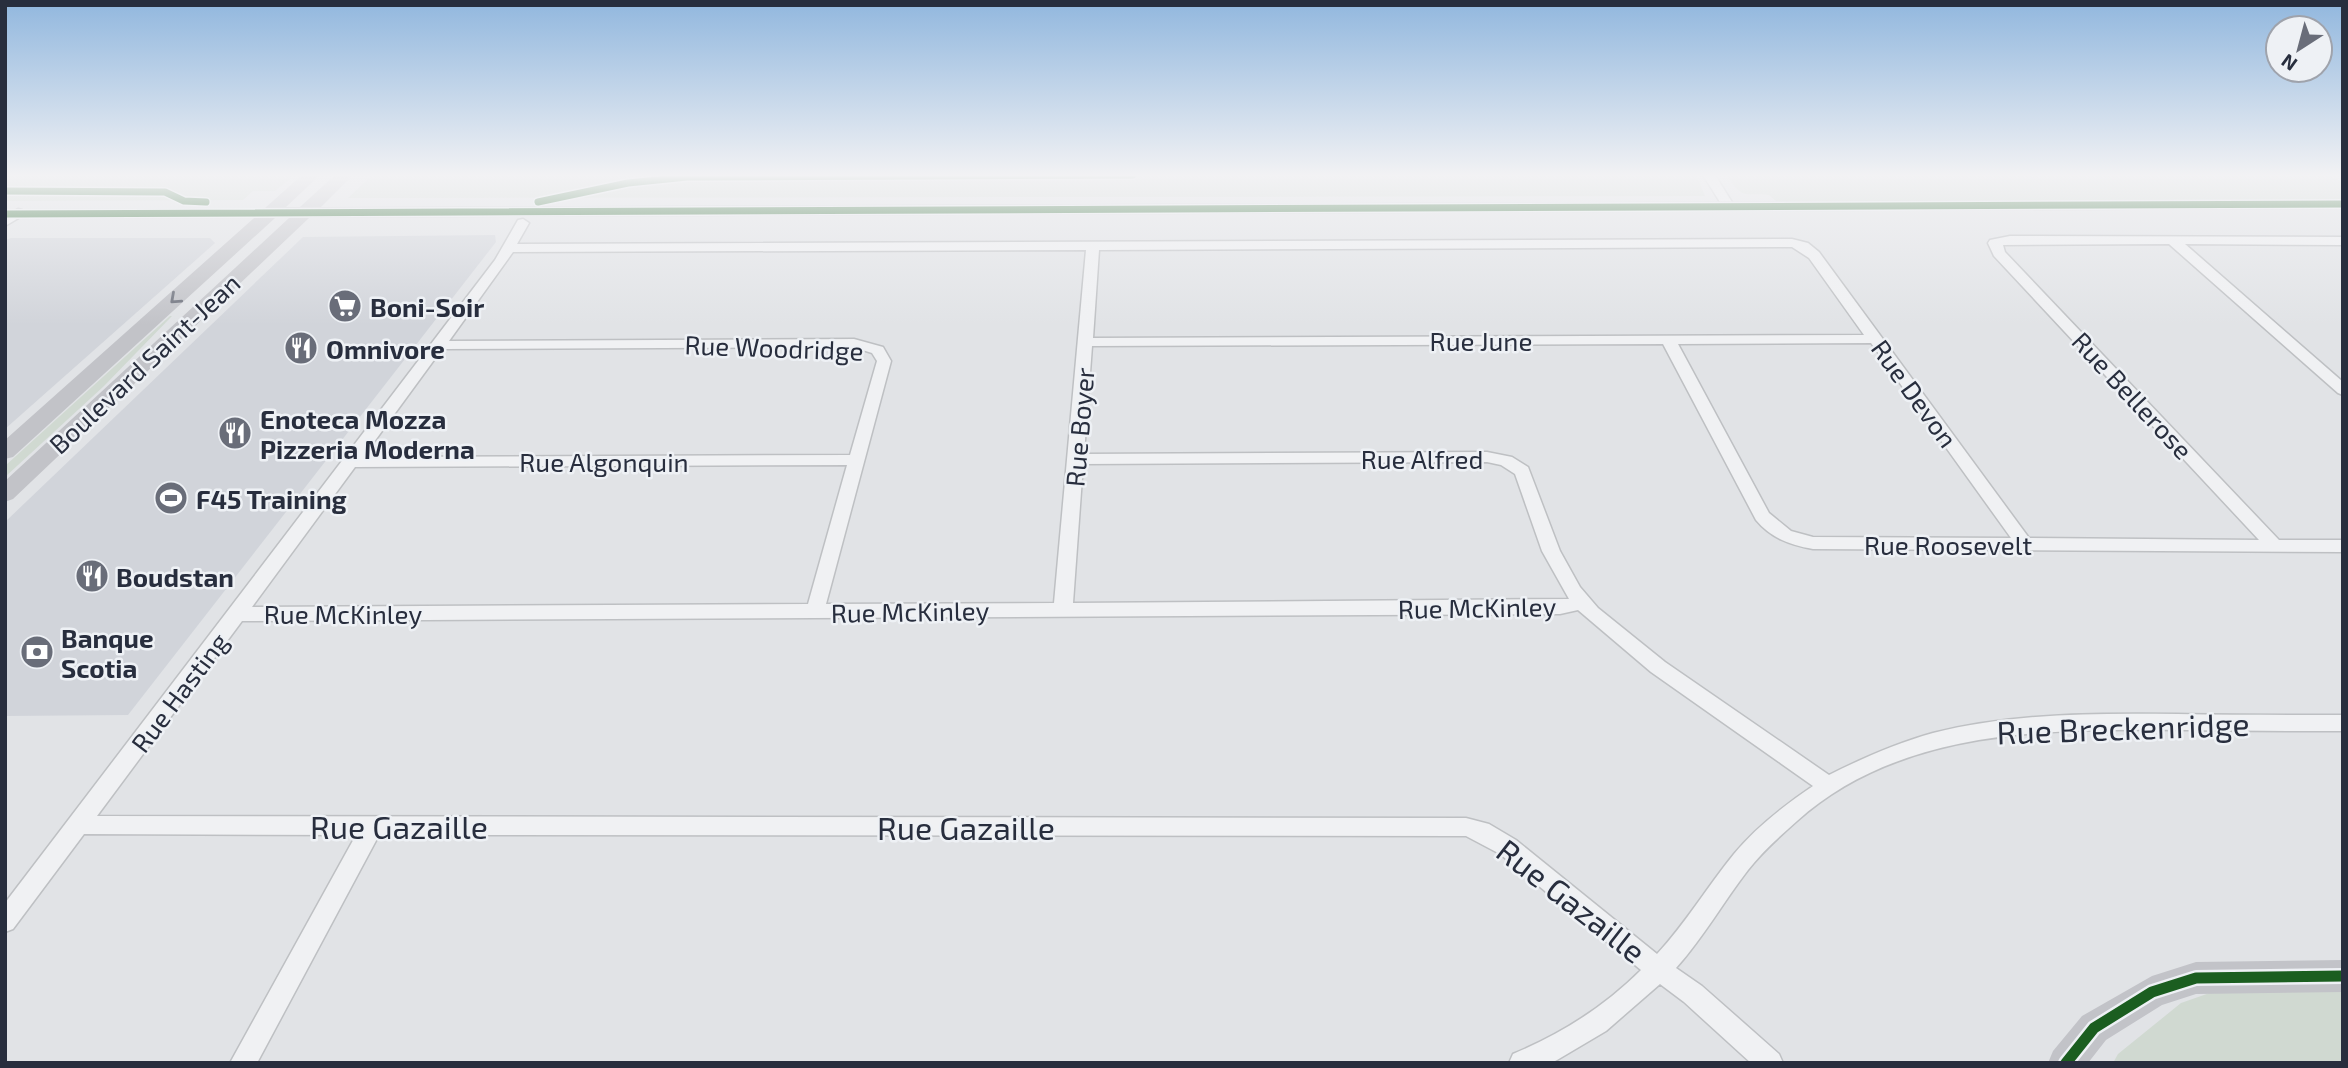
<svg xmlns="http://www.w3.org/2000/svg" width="2348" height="1068" font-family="'Exo 2',sans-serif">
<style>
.built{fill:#d1d4da}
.green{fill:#d0d9d1}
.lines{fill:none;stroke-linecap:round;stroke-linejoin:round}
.street-casing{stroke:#bec0c3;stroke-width:3}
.street{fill:#f0f1f3;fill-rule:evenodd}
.secondary{fill:#c2c3c8;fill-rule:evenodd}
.cycleway-far1-casing{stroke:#eef1f5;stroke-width:10}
.cycleway-casing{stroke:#eef1f5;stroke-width:16}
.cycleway-far1{stroke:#1b5e20;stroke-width:7}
.cycleway{stroke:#1b5e20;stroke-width:11}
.oneway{stroke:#6d717c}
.labels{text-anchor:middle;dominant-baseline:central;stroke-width:5;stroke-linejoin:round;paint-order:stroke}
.poi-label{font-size:26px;font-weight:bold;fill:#282e3e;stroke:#eef1f5;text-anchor:start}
.street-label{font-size:26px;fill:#282e3e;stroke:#eef1f5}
.near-street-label{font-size:32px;fill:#282e3e;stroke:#eef1f5}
</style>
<rect width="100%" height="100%" fill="#e1e3e6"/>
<!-- built -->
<g class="built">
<polygon points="495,235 496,242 128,715 5,716 5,522 303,237"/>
<polygon points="11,238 210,238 215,243 5,429 5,240"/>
</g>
<!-- green -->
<g class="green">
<polygon points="372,175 1696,175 1705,196 348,198"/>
<path d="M1726,175h617l-10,1 10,7v16l-566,3 -8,-7c-27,-3 -24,6 -43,-20z"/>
<polygon points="5,176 293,176 275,191 253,191 243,200 5,201"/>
<polygon points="170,316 172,316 104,386 5,477 5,466"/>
<polygon points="2224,988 2343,990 2343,1063 2113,1063 2118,1054 2181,1003"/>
</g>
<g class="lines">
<defs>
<g id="street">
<polygon points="1703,175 1715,175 1735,207 1733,210 1725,210"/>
<polygon points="18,209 22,210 22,216 5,226 5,216"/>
<path d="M523,219l6,4 -12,21 1275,-5 16,4 11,9 210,286 230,2 -265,-284 -6,-13 2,-3 20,-4 333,1v8l-158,-1 158,138v13l-5,-2 -169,-149 -166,1 2,7 274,288h64v12l-530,-3c-23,-4 -42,-11 -57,-29l-93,-176 -571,2 -8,108 403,-2 25,5 16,10 32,84 20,36 18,21 67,54 164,113c34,-17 68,-32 104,-42 79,-20 164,-20 244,-19 55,1 111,1 166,1v16c-51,0 -103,0 -154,-1 -132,-1 -287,-4 -392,91 -17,15 -35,31 -49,49 -25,32 -44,67 -72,98l26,18 77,68 4,9h-32l-67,-61 -24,-18 -54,47 -49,29 -6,3h-42l4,-9c48,-20 91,-47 128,-84l-141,-116 -34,-18 -1087,-1 -122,228h-27l126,-228 -272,-1 -71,95 -8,3v-29l490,-643 23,-40zM1792,247l17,11 55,77 -771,3 6,-88zM1086,250l-32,353 -228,1 65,-243 -8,-14 -29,-8 -405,2 64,-89zM1871,343l140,195 -198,-1 -22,-6 -22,-18 -91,-169zM853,347l19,6 5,8 -27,94 -487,2 79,-108zM1487,462l14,3 14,9 27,77 27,48 -496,4 10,-139zM847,465l-39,139 -556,3 103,-140zM1578,610l73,62 162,114c-28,19 -57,41 -79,68 -27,33 -48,69 -77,100l-141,-114 -27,-16 -23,-6 -1369,-2 145,-195 1318,-7z"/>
</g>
</defs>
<!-- street casing -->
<use href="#street" class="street-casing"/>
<!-- street -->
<use href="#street" class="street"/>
<!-- secondary -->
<g class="secondary">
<polygon points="302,175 320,175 286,207 300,207 335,175 353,175 321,207 2343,199 2343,209 309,218 13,499 5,502 5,481 289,218 275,218 13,457 5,459 5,440 254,218 5,219 5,209 265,208"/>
<polygon points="2343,960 2343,992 2196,994 2162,1005 2106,1040 2088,1063 2048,1063 2053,1051 2082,1016 2152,976 2196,962"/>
</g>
<defs>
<g id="cycleway-far1">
<polyline points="5,191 165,192 184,201 206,202"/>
<polyline points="538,202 628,183 687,177 1133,175"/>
<polyline points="5,214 2343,204"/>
</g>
<polyline id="cycleway" points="2066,1063 2094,1028 2152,992 2196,978 2343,976"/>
</defs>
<!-- cycleway-far1 casing -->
<use href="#cycleway-far1" class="cycleway-far1-casing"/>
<!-- cycleway casing -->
<use href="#cycleway" class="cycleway-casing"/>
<!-- cycleway-far1 -->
<use href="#cycleway-far1" class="cycleway-far1"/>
<!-- cycleway -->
<use href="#cycleway" class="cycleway"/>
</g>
<!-- one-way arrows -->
<defs><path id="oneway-chevron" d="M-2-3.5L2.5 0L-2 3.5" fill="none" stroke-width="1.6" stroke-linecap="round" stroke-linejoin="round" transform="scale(1.75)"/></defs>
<use class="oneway" href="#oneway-chevron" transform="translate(175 299) rotate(138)"/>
<!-- sky -->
<linearGradient id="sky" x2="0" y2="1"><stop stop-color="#91b7de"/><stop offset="0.54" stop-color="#f2f2f4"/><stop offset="1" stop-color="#f2f2f4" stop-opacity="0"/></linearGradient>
<rect width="2348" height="325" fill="url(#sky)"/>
<!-- icons -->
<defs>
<symbol id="supermarket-disc" viewBox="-11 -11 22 22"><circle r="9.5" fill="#696d79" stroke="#eef1f5"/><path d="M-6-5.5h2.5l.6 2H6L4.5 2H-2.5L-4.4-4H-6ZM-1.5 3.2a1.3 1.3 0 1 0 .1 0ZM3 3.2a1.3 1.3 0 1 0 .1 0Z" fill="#fff"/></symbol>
<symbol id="restaurant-disc" viewBox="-11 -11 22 22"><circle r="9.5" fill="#696d79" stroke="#eef1f5"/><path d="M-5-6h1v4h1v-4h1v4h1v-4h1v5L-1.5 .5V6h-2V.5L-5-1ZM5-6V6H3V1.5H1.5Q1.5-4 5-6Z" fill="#fff"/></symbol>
<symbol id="stadium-disc" viewBox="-11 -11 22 22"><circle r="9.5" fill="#696d79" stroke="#eef1f5"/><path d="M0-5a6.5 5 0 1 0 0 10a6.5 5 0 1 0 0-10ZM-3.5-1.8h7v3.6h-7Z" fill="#fff"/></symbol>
<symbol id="bank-disc" viewBox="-11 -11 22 22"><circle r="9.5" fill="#696d79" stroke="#eef1f5"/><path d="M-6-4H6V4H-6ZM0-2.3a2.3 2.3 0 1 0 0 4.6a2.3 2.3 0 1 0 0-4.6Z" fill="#fff"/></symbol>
</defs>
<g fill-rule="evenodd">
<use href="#supermarket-disc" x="326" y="287" width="38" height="38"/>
<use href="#restaurant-disc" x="282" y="329" width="38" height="38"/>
<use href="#restaurant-disc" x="216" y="414" width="38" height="38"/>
<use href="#stadium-disc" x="152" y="479" width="38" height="38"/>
<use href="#restaurant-disc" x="73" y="557" width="38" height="38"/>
<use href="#bank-disc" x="18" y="633" width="38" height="38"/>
</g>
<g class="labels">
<!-- poi labels -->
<g class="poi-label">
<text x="370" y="306">Boni-Soir</text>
<text x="326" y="348">Omnivore</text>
<text x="260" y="418">Enoteca Mozza<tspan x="260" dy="30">Pizzeria Moderna</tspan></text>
<text x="196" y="498">F45 Training</text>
<text x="116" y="576">Boudstan</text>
<text x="61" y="637">Banque<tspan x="61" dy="30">Scotia</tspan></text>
</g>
<!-- street labels -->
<g class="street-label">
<text x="1481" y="340">Rue June</text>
<text transform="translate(774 347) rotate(2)">Rue Woodridge</text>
<text transform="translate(144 363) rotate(-43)">Boulevard Saint-Jean</text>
<text transform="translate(1915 393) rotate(54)">Rue Devon</text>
<text transform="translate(2133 395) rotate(47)">Rue Bellerose</text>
<text transform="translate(1079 427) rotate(-85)">Rue Boyer</text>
<text x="1422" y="458">Rue Alfred</text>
<text x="604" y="461">Rue Algonquin</text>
<text x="1948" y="544">Rue Roosevelt</text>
<text transform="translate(1477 607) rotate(-1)">Rue McKinley</text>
<text transform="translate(910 611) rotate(-1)">Rue McKinley</text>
<text x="343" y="613">Rue McKinley</text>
<text transform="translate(179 692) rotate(-53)">Rue Hasting</text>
</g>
<!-- near-street labels -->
<g class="near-street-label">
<text transform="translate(2123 727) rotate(-2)">Rue Breckenridge</text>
<text x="399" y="826">Rue Gazaille</text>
<text x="966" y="827">Rue Gazaille</text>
<text transform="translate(1572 900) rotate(38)">Rue Gazaille</text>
</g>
</g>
<!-- border -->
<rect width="2348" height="1068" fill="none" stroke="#282e3e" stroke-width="14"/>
<!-- north arrow -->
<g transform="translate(2299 49) rotate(216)"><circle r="33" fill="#eef1f5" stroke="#9fa3ac" stroke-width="2"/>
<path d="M0-5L12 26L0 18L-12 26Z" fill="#696d79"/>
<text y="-10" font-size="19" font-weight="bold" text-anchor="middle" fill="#282e3e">N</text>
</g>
</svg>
